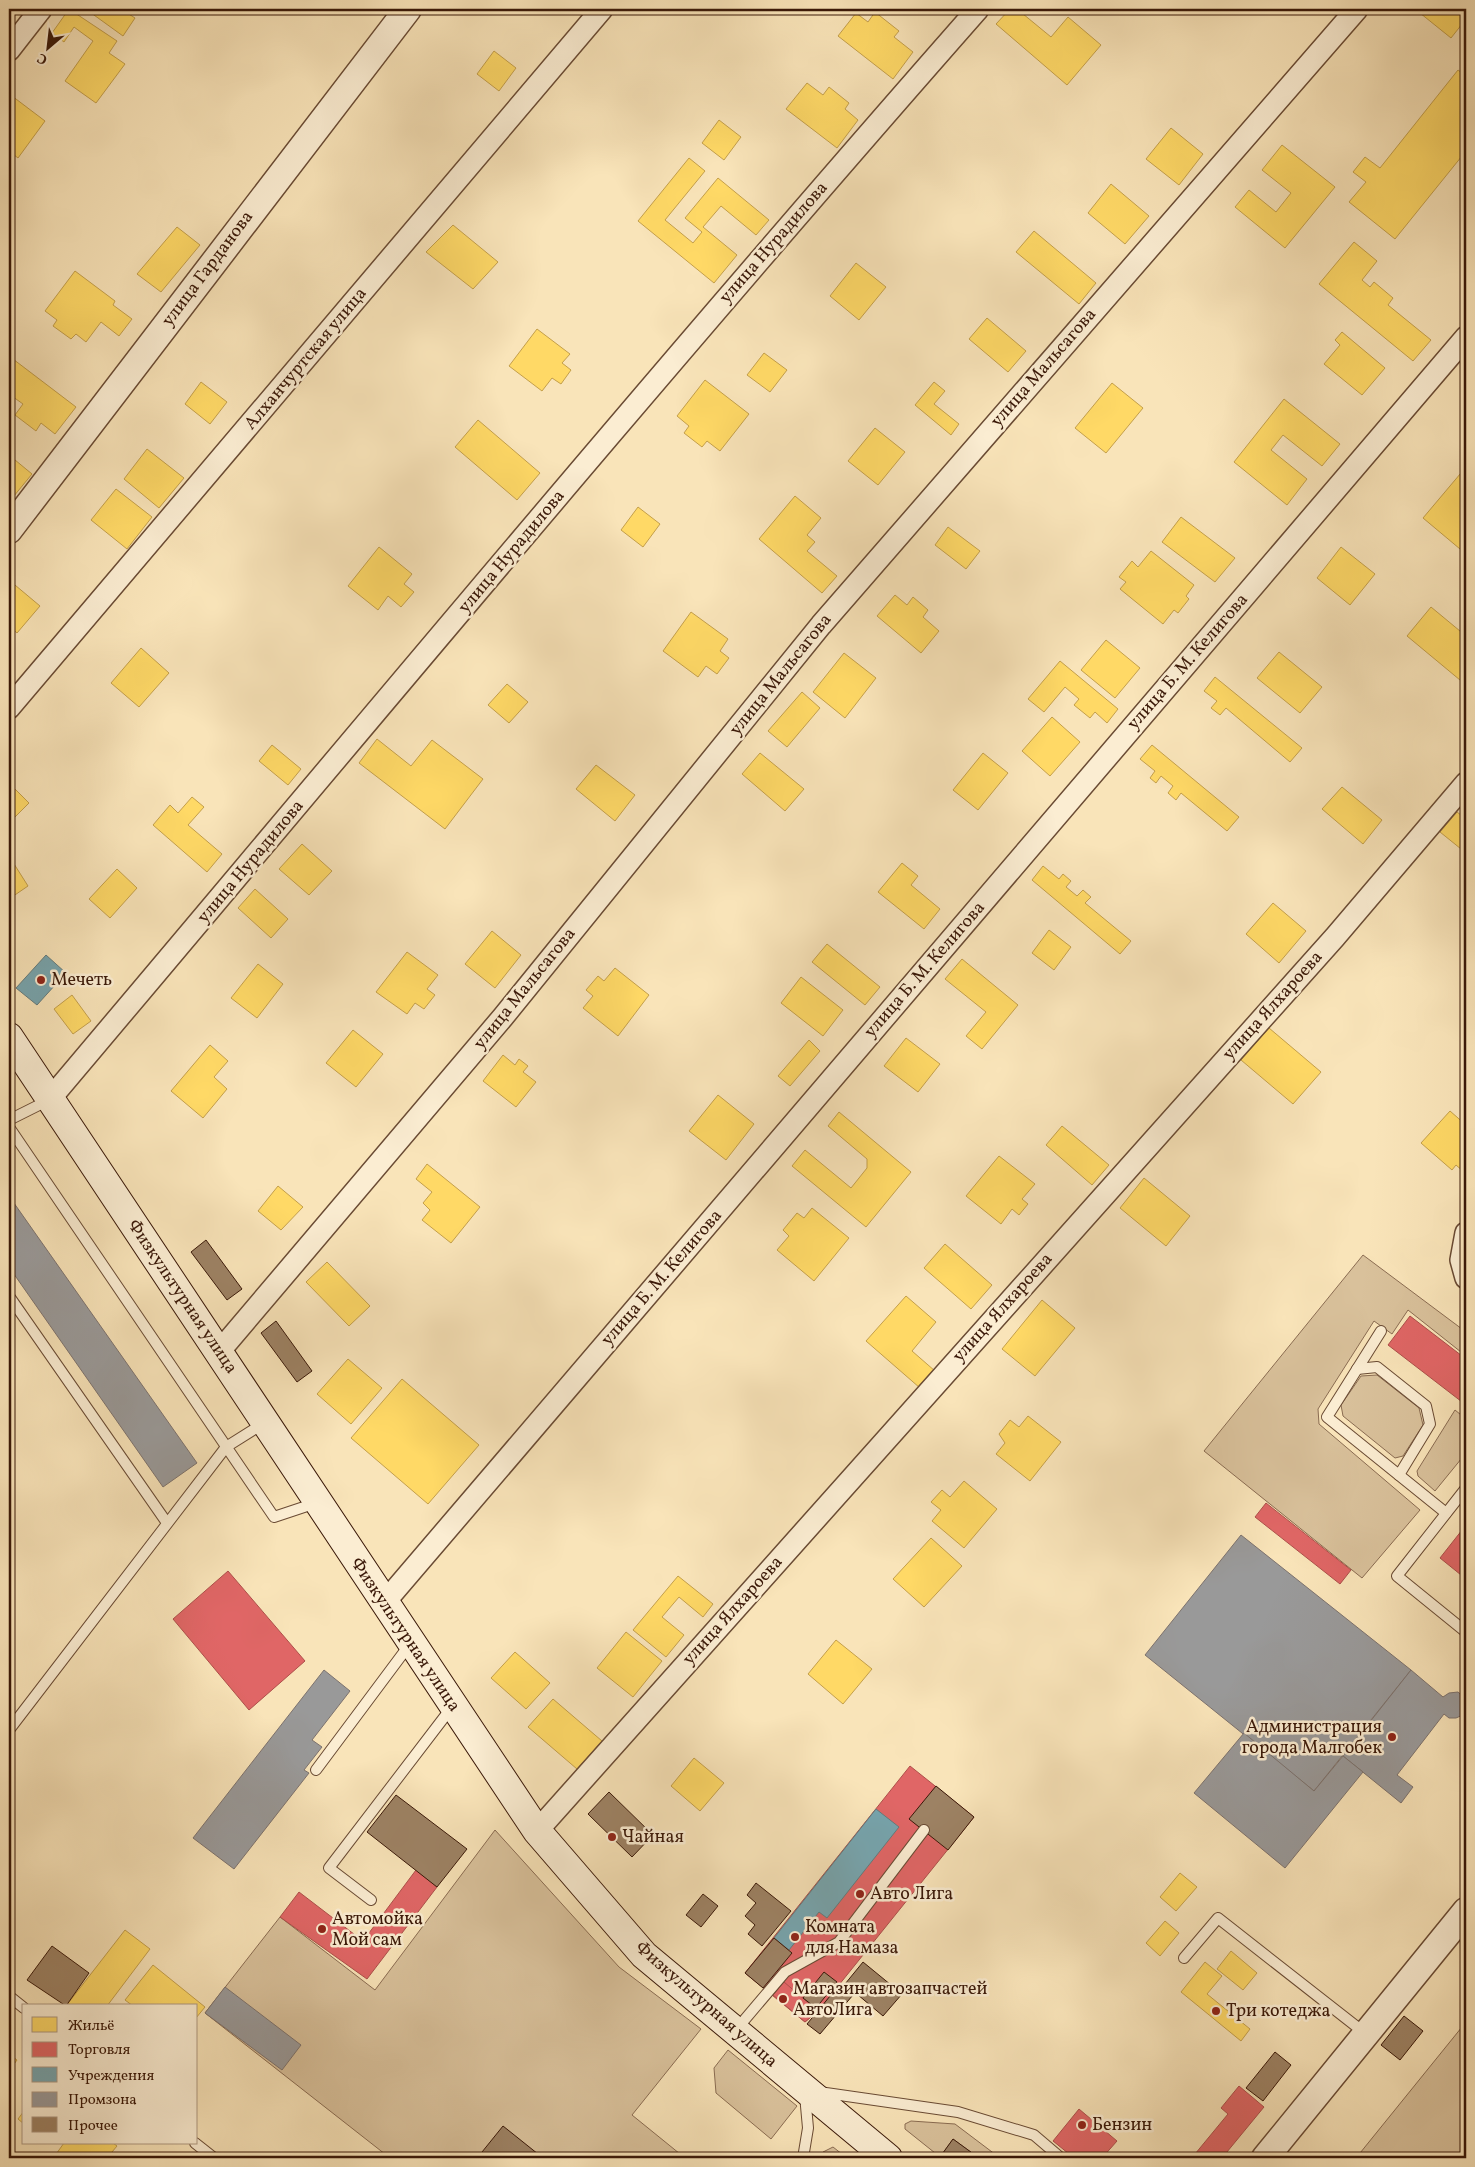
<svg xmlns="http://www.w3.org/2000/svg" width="1475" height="2167" viewBox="0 0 1475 2167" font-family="Vollkorn,serif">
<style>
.green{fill:#d9c19b;stroke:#8a6c52}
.homes{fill:#ffd966;stroke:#c49f4a}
.shops{fill:#e06666;stroke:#ae4f4a}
.public{fill:#76a5af;stroke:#647b7d}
.industry{fill:#999;stroke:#7c726e}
.building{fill:#9d8264;stroke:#3a1808}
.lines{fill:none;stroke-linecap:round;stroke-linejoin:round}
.service-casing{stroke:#6a4b34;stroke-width:12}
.minor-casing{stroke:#6a4b34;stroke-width:24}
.tertiary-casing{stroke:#6a4b34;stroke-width:29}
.secondary-casing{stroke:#3a1808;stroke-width:30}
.service{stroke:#fbedd2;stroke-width:10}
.minor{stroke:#fbedd2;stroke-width:21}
.tertiary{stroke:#fbedd2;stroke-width:26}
.secondary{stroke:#fbedd2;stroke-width:28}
.poi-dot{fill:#8f2418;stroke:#fbedd2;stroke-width:2}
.labels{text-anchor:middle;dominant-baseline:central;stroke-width:5;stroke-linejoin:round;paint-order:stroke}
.street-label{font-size:18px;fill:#3a1808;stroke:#fbedd2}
.poi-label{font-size:18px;fill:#3a1808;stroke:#fbedd2;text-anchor:start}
</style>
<rect width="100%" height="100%" fill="#f9e4b9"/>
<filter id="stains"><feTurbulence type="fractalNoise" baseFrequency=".004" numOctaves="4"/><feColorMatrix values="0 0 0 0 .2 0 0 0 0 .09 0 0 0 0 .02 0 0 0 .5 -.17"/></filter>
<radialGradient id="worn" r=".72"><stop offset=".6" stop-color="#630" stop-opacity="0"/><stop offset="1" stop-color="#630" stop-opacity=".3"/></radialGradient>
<!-- green -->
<g class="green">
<path d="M1363 1255 1466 1332V1356L1408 1310 1392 1334 1374 1321 1318 1409 1319 1424 1420 1510 1362 1578 1204 1451Z"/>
<path d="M1377 1375 1419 1408 1423 1425 1403 1456 1395 1458 1343 1416 1341 1405 1361 1376Z"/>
<path d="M1455 1410 1466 1419V1453L1435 1491 1418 1476 1417 1471Z"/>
<path d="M495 1830 619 1967 701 2029 632 2115 685 2158H390L205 2013 280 1917 375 1990Z"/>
<path d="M1466 2022V2158H1356Z"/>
<path d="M728 2050 797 2106 771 2139 716 2093 714 2068Z"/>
<path d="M911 2121 955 2124 1000 2158H979L953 2139 940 2157 905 2129V2124Z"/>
<path d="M833 2147 847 2158H822L823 2152Z"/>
</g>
<!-- homes -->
<g class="homes">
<path d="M69 9 117 41 109 53 125 64 96 103 65 81 93 41 74 27 64 42 52 33Z"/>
<path d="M88 9H121L135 18 123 36 87 10Z"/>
<path d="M1010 9H1017L1051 37 1068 17 1101 45 1067 85 996 24Z"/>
<path d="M1415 9H1453L1466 19 1451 38Z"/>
<path d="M875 12 899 31 894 37 913 52 893 79 838 36 856 13 868 22Z"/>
<path d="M494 51 516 68 499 91 477 74Z"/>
<path d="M1458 70 1466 76V151L1395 239 1349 202 1366 182 1353 172 1365 157 1380 168Z"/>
<path d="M807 83 823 95 829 87 849 103 845 109 858 120 837 148 786 109Z"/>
<path d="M12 96 45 121 18 158 9 151V101Z"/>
<path d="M719 120 741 137 724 160 702 143Z"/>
<path d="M1171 128 1203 154 1179 185 1146 159Z"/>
<path d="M1282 145 1335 187 1285 248 1235 207 1249 190 1276 212 1291 193 1262 170Z"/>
<path d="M689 158 705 171 665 220 693 243 702 232 685 218 718 178 769 220 756 235 721 206 703 227 737 255 714 283 638 221Z"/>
<path d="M1111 184 1149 216 1125 244 1088 213Z"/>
<path d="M453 225 498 262 473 289 426 252Z"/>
<path d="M177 227 200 245 161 292 137 274Z"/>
<path d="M1034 231 1096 283 1079 304 1016 252Z"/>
<path d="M1354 242 1377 261 1362 280 1370 287 1374 282 1393 298 1388 305 1431 340 1413 361 1319 284Z"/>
<path d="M856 263 886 287 859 320 830 296Z"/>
<path d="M75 271 115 301 113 305 132 319 119 336 101 322 86 342 76 334 71 339 53 326 57 320 45 311Z"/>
<path d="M987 318 1026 351 1008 372 969 339Z"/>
<path d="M537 329 570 354 562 363 571 370 561 384 552 378 542 391 509 366Z"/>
<path d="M1342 332 1385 368 1362 395 1324 364 1340 345 1335 340Z"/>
<path d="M764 353 787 370 770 392 747 375Z"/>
<path d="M9 356 76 407 55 434 41 423 36 431 15 415 23 404 9 394Z"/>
<path d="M705 380 749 414 720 451 707 441 702 447 684 433 689 426 677 416Z"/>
<path d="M201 382 227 402 210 424 185 404Z"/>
<path d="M934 382 945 391 934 404 959 424 951 435 915 405Z"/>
<path d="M1112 383 1143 408 1106 453 1075 428Z"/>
<path d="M1284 399 1340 444 1322 466 1283 435 1271 450 1307 479 1287 505 1234 462Z"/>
<path d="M478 420 540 473 517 500 455 447Z"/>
<path d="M875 428 905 452 878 485 848 461Z"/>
<path d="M147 449 184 478 159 508 124 479Z"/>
<path d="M9 455 32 474 9 502Z"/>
<path d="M1466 467V554L1423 518Z"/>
<path d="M116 489 152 517 127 549 91 520Z"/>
<path d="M795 496 821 518 807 535 815 542 807 551 837 576 822 593 759 539Z"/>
<path d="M638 507 660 524 643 547 621 530Z"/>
<path d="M1181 517 1235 558 1215 582 1162 542Z"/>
<path d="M948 527 980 551 966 569 935 545Z"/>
<path d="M379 547 412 574 404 584 414 592 401 607 388 596 378 610 348 586Z"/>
<path d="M1341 547 1375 574 1350 605 1317 578Z"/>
<path d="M1151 551 1194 585 1186 596 1189 599 1178 613 1174 610 1163 624 1120 589 1126 582 1119 577 1132 561 1138 567Z"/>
<path d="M9 580 40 606 17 633 9 626Z"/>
<path d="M895 595 907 605 913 597 928 610 923 617 939 631 921 653 877 616Z"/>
<path d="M1431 607 1466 636V685L1407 636Z"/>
<path d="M691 612 728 639 720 651 729 658 717 674 706 666 698 677 663 651Z"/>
<path d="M1106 640 1140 668 1115 698 1081 670Z"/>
<path d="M141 648 169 673 139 707 111 683Z"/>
<path d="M1279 652 1322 687 1300 713 1257 678Z"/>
<path d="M844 653 876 678 845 718 813 692Z"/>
<path d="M1060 661 1118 709 1107 723 1095 712 1090 718 1074 705 1079 699 1065 687 1044 712 1028 699Z"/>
<path d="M1215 677 1302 748 1290 762 1226 708 1220 715 1211 708 1217 701 1204 691Z"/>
<path d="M507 684 528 702 509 723 488 705Z"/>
<path d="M802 692 820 708 787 747 768 731Z"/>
<path d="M1052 717 1080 742 1050 776 1022 751Z"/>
<path d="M377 739 411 766 432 740 483 779 445 829 359 763Z"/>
<path d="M272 745 301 769 288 785 259 761Z"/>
<path d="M1152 745 1239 817 1227 831 1181 793 1176 800 1168 793 1173 786 1161 776 1156 783 1150 778 1155 771 1140 759Z"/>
<path d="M760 753 804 789 785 811 742 774Z"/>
<path d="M983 753 1008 773 978 810 953 790Z"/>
<path d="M596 765 635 795 615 821 576 789Z"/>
<path d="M9 783 29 803 9 823Z"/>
<path d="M1342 787 1382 820 1363 844 1322 809Z"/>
<path d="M192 797 204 807 188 825 222 854 207 872 153 825 170 805 178 813Z"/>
<path d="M1457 812 1466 819V853L1440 832Z"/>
<path d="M302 844 332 871 309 895 279 869Z"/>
<path d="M9 856 28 886 9 899Z"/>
<path d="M902 863 918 876 911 885 940 909 924 929 878 892Z"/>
<path d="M1043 866 1059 879 1063 874 1071 881 1066 887 1077 896 1083 890 1091 897 1085 903 1131 941 1120 954 1032 880Z"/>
<path d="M117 869 137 888 110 918 89 899Z"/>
<path d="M255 889 288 919 271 938 238 908Z"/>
<path d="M1273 903 1306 931 1279 963 1246 934Z"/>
<path d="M1049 930 1071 947 1054 970 1032 953Z"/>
<path d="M492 931 521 955 495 988 465 964Z"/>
<path d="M827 944 880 987 865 1005 812 962Z"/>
<path d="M407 952 438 975 427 989 435 995 424 1009 415 1003 407 1014 376 992Z"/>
<path d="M962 959 1018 1005 982 1049 966 1036 986 1012 945 979Z"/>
<path d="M258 964 283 984 257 1018 231 998Z"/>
<path d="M615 968 649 995 618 1036 583 1008 593 996 586 990 598 976 604 981Z"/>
<path d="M801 977 843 1010 823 1036 781 1003Z"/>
<path d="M72 995 91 1021 73 1034 54 1009Z"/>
<path d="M1269 1028 1321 1072 1293 1104 1241 1060Z"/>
<path d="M353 1030 383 1054 356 1087 326 1063Z"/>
<path d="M906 1038 940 1064 918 1092 884 1066Z"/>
<path d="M809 1040 820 1051 790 1086 778 1076Z"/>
<path d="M210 1045 228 1061 214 1077 227 1089 203 1118 171 1091Z"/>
<path d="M503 1055 515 1065 519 1059 528 1066 523 1072 536 1082 516 1107 483 1081Z"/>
<path d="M718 1095 754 1124 726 1160 689 1131Z"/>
<path d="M1450 1111 1466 1125V1170L1464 1172 1456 1165 1452 1170 1421 1143Z"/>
<path d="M839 1112 911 1172 866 1227 792 1166 805 1150 851 1188 867 1168V1159L828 1126Z"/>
<path d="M1062 1126 1109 1165 1092 1185 1046 1145Z"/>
<path d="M999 1156 1035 1184 1022 1199 1028 1204 1019 1215 1012 1209 1001 1224 966 1196Z"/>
<path d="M427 1164 480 1207 451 1243 422 1220 430 1210 423 1203 432 1192 416 1179Z"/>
<path d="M1144 1178 1190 1216 1166 1246 1120 1208Z"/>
<path d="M278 1186 303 1207 281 1230 258 1211Z"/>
<path d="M812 1208 849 1238 814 1281 777 1250 789 1236 783 1230 797 1213 804 1218Z"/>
<path d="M945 1244 992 1285 971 1309 924 1268Z"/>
<path d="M327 1262 370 1306 349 1326 306 1282Z"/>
<path d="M906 1296 936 1322 912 1351 935 1371 920 1388 866 1341Z"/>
<path d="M1042 1300 1075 1328 1035 1376 1002 1349Z"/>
<path d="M348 1359 382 1388 351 1424 317 1394Z"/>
<path d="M402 1379 479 1445 428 1504 351 1438Z"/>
<path d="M1028 1416 1061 1442 1030 1481 996 1454 1005 1443 999 1434 1010 1420 1019 1427Z"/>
<path d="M964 1481 997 1509 964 1548 932 1521 941 1510 931 1502 942 1490 950 1497Z"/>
<path d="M931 1538 962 1566 924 1607 893 1579Z"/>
<path d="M678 1576 713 1604 703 1617 679 1597 662 1617 684 1635 666 1657 633 1630Z"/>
<path d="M626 1632 662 1661 633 1697 597 1668Z"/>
<path d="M836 1640 872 1669 843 1704 808 1674Z"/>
<path d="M515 1652 550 1683 526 1709 491 1678Z"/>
<path d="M553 1699 602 1741 577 1769 528 1727Z"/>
<path d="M694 1758 724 1783 700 1811 671 1786Z"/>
<path d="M1180 1873 1197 1887 1176 1911 1160 1897Z"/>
<path d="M1165 1921 1179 1933 1160 1956 1146 1943Z"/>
<path d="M125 1930 150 1949 107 2006H66Z"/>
<path d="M1231 1951 1257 1973 1243 1990 1217 1969Z"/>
<path d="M1205 1962 1222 1976 1207 1994 1250 2029 1241 2041 1181 1992Z"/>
<path d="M153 1965 205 2007 196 2018V2006H133L125 2000Z"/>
<path d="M9 2054 17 2060 9 2071Z"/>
<path d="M24 2111V2124L18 2119Z"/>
<path d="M64 2143H113L117 2146 107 2158H56L54 2157Z"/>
</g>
<!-- shops -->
<g class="shops">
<path d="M1410 1316 1466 1359V1405L1388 1345Z"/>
<path d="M1266 1503 1351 1570 1340 1584 1255 1517Z"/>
<path d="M1466 1525V1579L1440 1558Z"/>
<path d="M228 1571 305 1661 249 1710 173 1619Z"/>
<path d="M910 1766 974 1817 818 2011 805 2022 745 1973Z"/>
<path d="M416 1870 437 1887 367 1979 280 1917 299 1892 363 1941Z"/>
<path d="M784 1982 818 2011 805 2022 773 1995Z"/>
<path d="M1239 2086 1264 2107 1222 2158H1200L1195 2154 1228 2114 1221 2108Z"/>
<path d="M1079 2109 1117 2141 1102 2158H1074L1053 2141Z"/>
</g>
<!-- public -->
<g class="public">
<path d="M46 955 66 973 37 1005 16 988Z"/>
<path d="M876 1809 899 1827 827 1918 819 1912 789 1950 774 1938Z"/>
</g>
<!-- industry -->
<g class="industry">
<path d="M9 1196 197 1463 163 1487 9 1267Z"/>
<path d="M1241 1535 1411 1670 1314 1791 1145 1655Z"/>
<path d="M324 1670 350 1691 312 1740 322 1747 304 1770 309 1773 234 1869 193 1838Z"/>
<path d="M1411 1670 1443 1697 1449 1693 1458 1692 1466 1699V1709L1463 1715 1456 1718H1449L1444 1714 1397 1775 1413 1787 1401 1803 1343 1756Z"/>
<path d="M1244 1733 1314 1791 1343 1756 1363 1772 1285 1868 1194 1793Z"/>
<path d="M225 1987 301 2045 282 2070 205 2013Z"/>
</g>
<!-- building -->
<g class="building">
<path d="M206 1240 242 1289 227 1300 191 1252Z"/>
<path d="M276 1321 312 1371 297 1382 261 1333Z"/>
<path d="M936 1786 974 1817 948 1850 909 1819Z"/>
<path d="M609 1792 653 1835 632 1857 588 1814Z"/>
<path d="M396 1795 467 1849 437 1887 367 1832Z"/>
<path d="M756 1883 791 1911 762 1946 748 1934 755 1925 745 1916 756 1903 747 1895Z"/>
<path d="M703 1894 718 1906 701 1927 686 1915Z"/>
<path d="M774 1938 792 1953 763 1988 745 1973Z"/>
<path d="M52 1946 89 1973 66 2006 27 1980Z"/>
<path d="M863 1962 902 1994 883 2016 845 1984Z"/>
<path d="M824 1972 837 1982 816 2008 803 1998Z"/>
<path d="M840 1984 853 1995 820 2034 807 2024Z"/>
<path d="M1404 2016 1423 2031 1400 2060 1381 2045Z"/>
<path d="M1275 2052 1291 2065 1263 2101 1246 2088Z"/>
<path d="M503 2126 543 2158H490L482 2152Z"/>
<path d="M953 2139 979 2158H942L940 2157Z"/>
</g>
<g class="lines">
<defs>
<g id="service">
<path d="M9 1120 49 1100"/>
<path d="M9 1127 274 1517 316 1503"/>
<path d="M9 1296 167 1523"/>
<path d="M1381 1331 1327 1417 1446 1513"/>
<path d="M1357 1369 1377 1367 1426 1406 1430 1424 1399 1475"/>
<path d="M1466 1488 1397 1576 1466 1632"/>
<path d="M9 1730 226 1447 264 1423"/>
<path d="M316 1770 410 1644"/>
<path d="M371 1900 329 1868 452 1707"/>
<path d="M1184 1958 1218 1918 1366 2034"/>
<path d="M9 1996 24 2008"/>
<path d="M735 2031 785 1972 839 1942 924 1830"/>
<path d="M819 2092 958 2112 1034 2135 1061 2158"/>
<path d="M195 2143 214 2158"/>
<path d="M803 2158 808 2128 805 2095"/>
</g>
<g id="minor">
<path d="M9 50 41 9"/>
<path d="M9 708 602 9"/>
<path d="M50 1099C358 734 663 367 978 9"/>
<path d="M1466 1233 1461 1260 1466 1278"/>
<path d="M218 1353 503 1017 821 625 1357 9"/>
<path d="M384 1603 1466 337"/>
<path d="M537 1831 1335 937 1466 783"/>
</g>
<g id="tertiary">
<path d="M9 530 408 9"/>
<path d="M1265 2158 1466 1911"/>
</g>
<path id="secondary" d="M9 1037 537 1831 644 1955 888 2158"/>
</defs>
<!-- service casing -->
<use href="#service" class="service-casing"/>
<!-- minor casing -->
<use href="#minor" class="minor-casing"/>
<!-- tertiary casing -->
<use href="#tertiary" class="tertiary-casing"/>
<!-- secondary casing -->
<use href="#secondary" class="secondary-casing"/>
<!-- service -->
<use href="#service" class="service"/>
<!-- minor -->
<use href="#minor" class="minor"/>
<!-- tertiary -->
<use href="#tertiary" class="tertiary"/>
<!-- secondary -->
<use href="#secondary" class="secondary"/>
</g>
<!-- markers -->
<g class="poi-dot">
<circle cx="41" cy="980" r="5"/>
<circle cx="1392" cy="1737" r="5"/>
<circle cx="612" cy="1837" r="5"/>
<circle cx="860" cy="1894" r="5"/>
<circle cx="322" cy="1929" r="5"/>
<circle cx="795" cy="1937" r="5"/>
<circle cx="783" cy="1999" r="5"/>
<circle cx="1216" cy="2011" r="5"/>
<circle cx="1082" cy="2125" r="5"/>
</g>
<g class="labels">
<!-- street labels -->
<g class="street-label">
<text transform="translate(774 243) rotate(-49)">улица Нурадилова</text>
<text transform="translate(208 269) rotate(-53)">улица Гарданова</text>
<text transform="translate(306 359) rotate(-50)">Алханчуртская улица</text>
<text transform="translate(1044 368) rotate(-49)">улица Мальсагова</text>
<text transform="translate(512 552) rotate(-50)">улица Нурадилова</text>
<text transform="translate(1188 662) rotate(-49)">улица Б. М. Келигова</text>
<text transform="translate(781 675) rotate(-51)">улица Мальсагова</text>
<text transform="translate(251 862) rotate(-50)">улица Нурадилова</text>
<text transform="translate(925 970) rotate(-49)">улица Б. М. Келигова</text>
<text transform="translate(525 989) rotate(-51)">улица Мальсагова</text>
<text transform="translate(1273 1006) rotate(-48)">улица Ялхароева</text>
<text transform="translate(662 1278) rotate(-49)">улица Б. М. Келигова</text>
<text transform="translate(182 1297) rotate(56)">Физкультурная улица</text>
<text transform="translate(1003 1308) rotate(-48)">улица Ялхароева</text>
<text transform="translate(733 1611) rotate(-48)">улица Ялхароева</text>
<text transform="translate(405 1635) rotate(56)">Физкультурная улица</text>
<text transform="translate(706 2005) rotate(41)">Физкультурная улица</text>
</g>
<!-- poi labels -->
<g class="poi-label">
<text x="51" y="980">Мечеть</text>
<text x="1382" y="1727" text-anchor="end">Администрация<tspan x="1382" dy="21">города Малгобек</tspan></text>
<text x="622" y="1837">Чайная</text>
<text x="870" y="1894">Авто Лига</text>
<text x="332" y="1919">Автомойка<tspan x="332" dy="21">Мой сам</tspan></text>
<text x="805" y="1927">Комната<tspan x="805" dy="21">для Намаза</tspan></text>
<text x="793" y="1989">Магазин автозапчастей<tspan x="793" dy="21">АвтоЛига</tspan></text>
<text x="1226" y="2011">Три котеджа</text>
<text x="1092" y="2125">Бензин</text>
</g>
</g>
<!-- margin -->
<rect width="1475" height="2167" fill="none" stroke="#f9e4b9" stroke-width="30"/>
<rect x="10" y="10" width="1455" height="2147" fill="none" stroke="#3a1808" stroke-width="2.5"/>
<rect x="15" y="15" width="1445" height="2137" fill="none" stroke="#3a1808"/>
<!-- legend -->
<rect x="22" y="2004" width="175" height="140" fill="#fbedd2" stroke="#ae9881"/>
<rect x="32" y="2017" width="25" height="15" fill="#ffd966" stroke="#ae9881"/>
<text x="68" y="2030" font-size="15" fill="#3a1808">Жильё</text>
<rect x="32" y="2042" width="25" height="15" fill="#e06666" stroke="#ae9881"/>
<text x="68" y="2054" font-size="15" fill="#3a1808">Торговля</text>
<rect x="32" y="2067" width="25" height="15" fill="#76a5af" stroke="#ae9881"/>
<text x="68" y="2080" font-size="15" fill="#3a1808">Учреждения</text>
<rect x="32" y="2092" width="25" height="15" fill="#999999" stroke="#ae9881"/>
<text x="68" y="2104" font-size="15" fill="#3a1808">Промзона</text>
<rect x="32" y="2117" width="25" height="15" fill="#9d8264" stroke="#ae9881"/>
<text x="68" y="2130" font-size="15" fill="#3a1808">Прочее</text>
<!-- north arrow -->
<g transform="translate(48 48) rotate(208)" stroke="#fbedd2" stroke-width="4" paint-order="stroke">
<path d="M0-4L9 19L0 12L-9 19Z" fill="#3a1808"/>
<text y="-8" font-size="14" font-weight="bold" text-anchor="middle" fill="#3a1808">С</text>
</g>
<rect width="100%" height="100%" filter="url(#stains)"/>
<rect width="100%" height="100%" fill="url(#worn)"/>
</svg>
